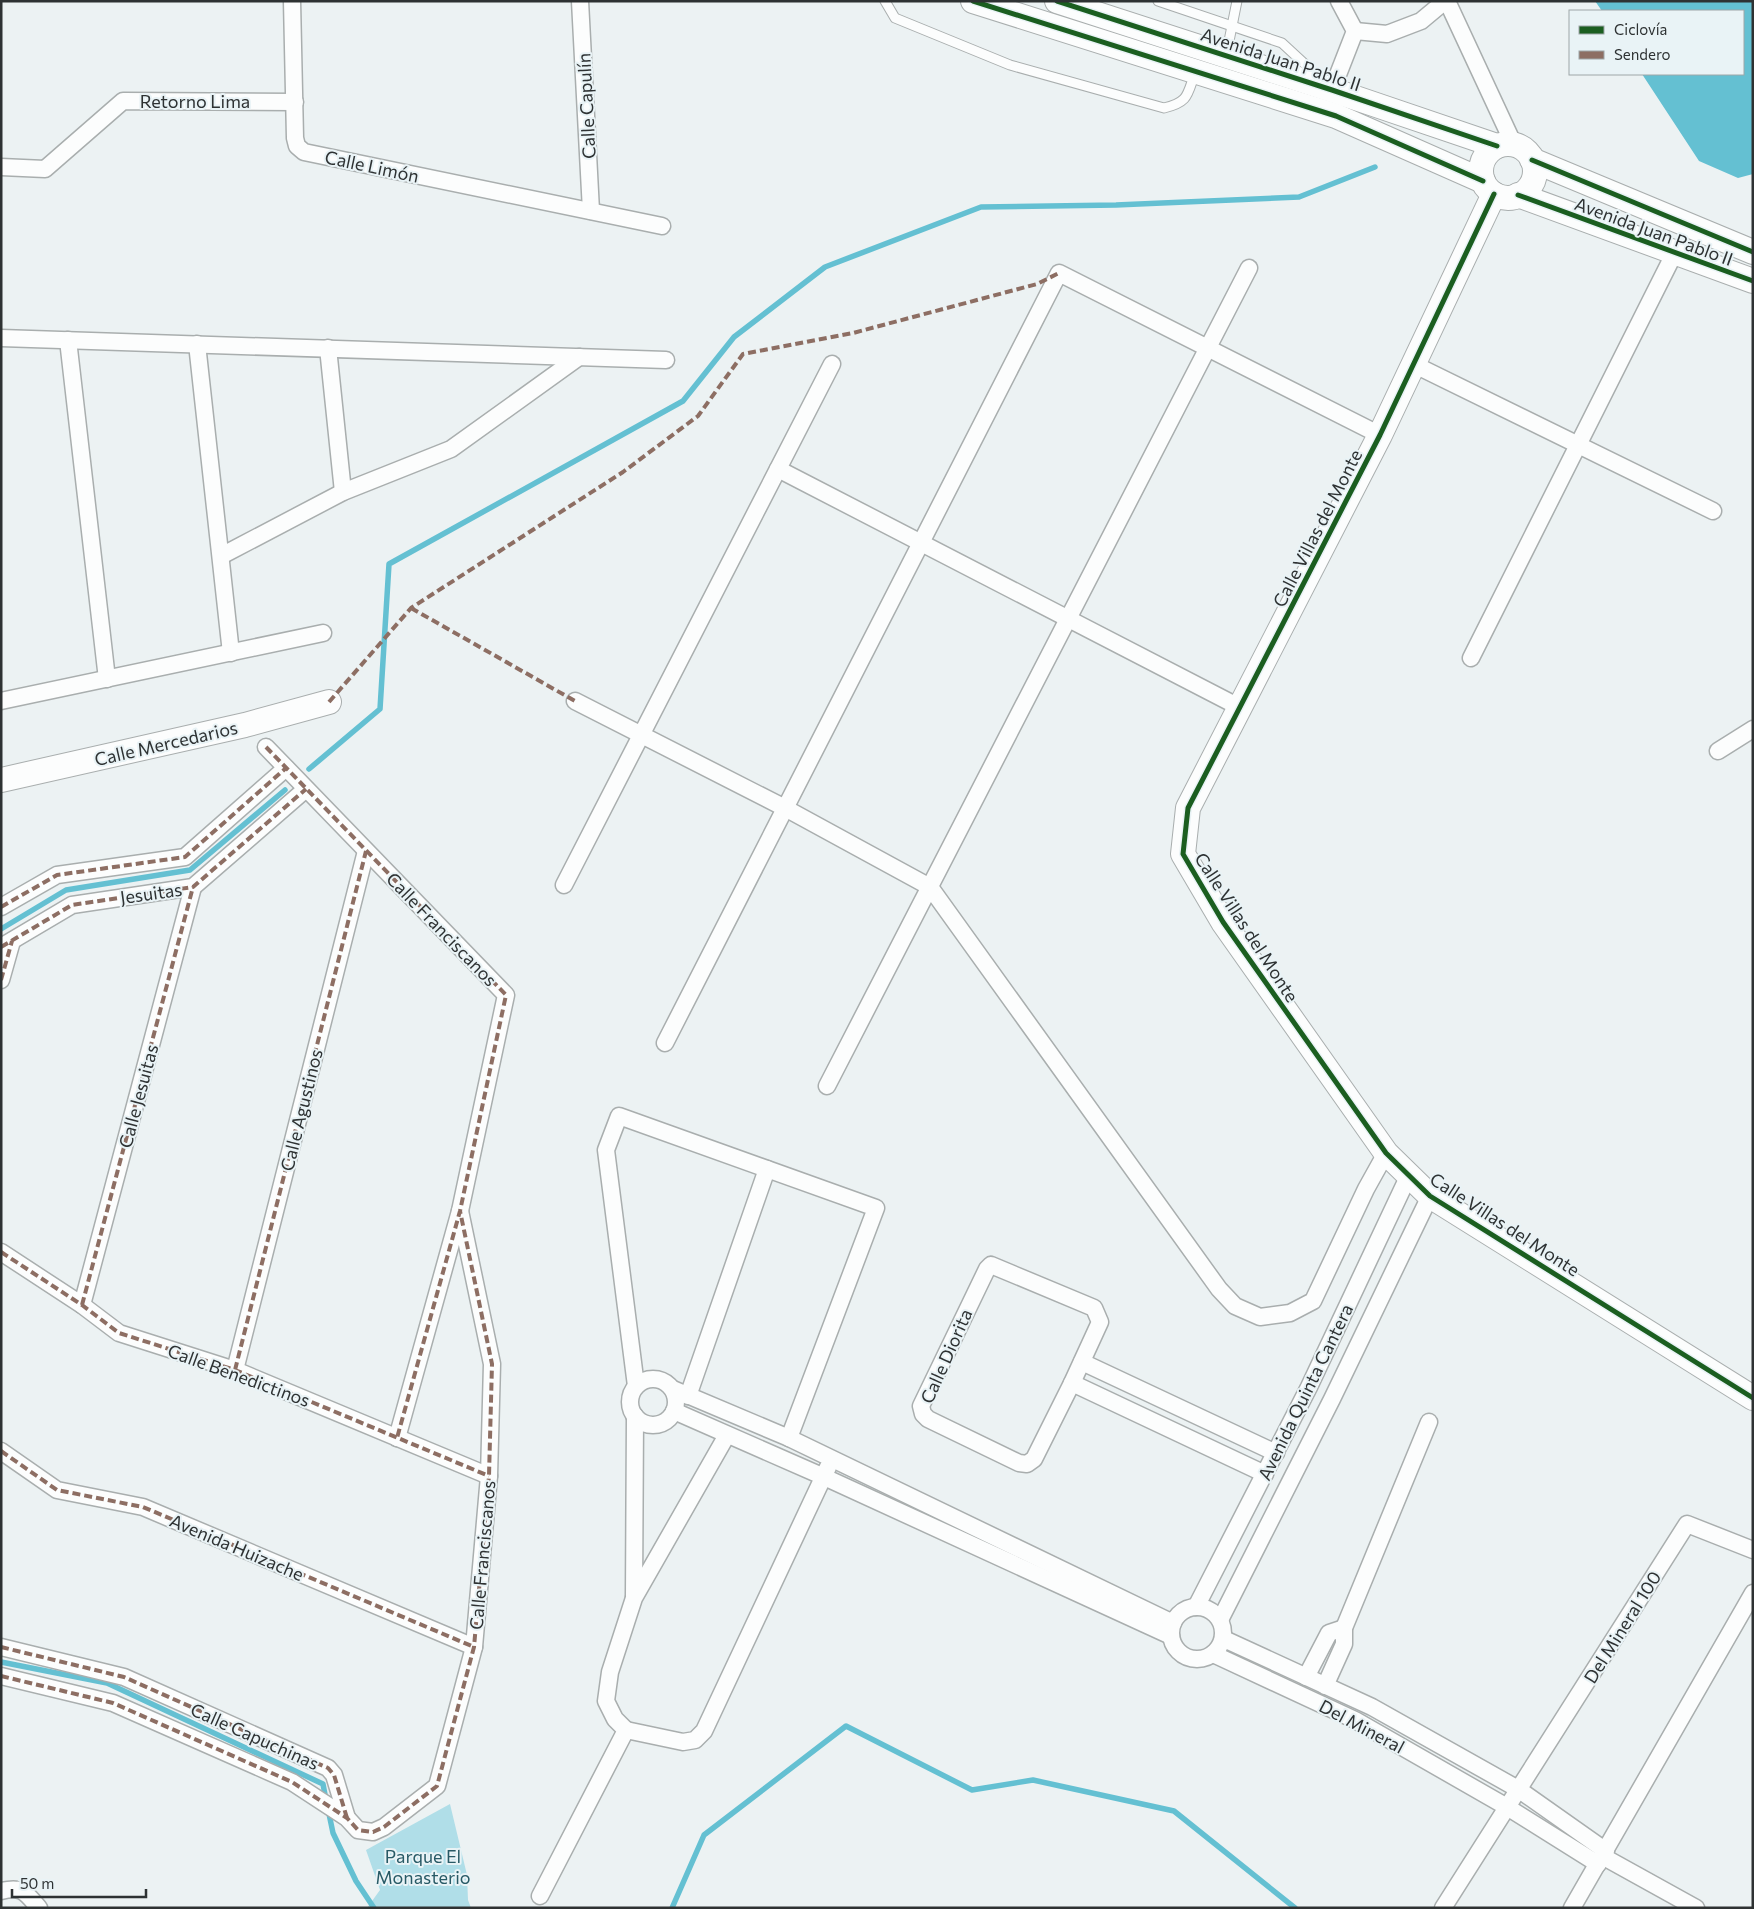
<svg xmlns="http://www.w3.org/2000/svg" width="1754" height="1909" viewBox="0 0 1754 1909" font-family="Commissioner,sans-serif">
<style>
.green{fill:#b0dee8}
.water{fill:#64c0d2}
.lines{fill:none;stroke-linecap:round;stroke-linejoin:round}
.stream{stroke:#64c0d2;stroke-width:5.5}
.lane-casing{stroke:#a9aeae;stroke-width:11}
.street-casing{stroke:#a9aeae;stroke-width:19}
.secondary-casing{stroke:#a9aeae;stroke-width:26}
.lane{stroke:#fcfdfd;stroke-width:9}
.street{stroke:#fcfdfd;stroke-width:16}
.secondary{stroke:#fcfdfd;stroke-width:24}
.quiet{stroke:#8d6e63;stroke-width:4;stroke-dasharray:8 4;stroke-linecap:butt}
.cycleway-casing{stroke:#e9f3f6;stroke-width:8}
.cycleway{stroke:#1b5e20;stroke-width:5}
.labels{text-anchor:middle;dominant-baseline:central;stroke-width:4;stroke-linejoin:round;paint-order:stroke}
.street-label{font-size:18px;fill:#2e3233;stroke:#e9f3f6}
.park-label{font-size:18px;fill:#285a66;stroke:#e9f3f6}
</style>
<rect width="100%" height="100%" fill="#ecf2f3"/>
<!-- green -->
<path class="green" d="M450 1804 467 1875 468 1900 471 1908H367L380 1890 366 1850Z"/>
<!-- water -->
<path class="water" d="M1595 1H1753V174L1738 178 1699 161 1642 74H1743V11H1602Z"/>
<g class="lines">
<!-- stream -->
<g class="stream">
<path d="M309 769 380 709 389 564 683 401 734 337 825 267 981 207 1116 205 1299 197 1375 167"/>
<path d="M1 929 66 890 190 870 285 790"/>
<path d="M1 1662 107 1683 323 1784 326 1800"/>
<path d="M328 1809 333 1833 356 1881 374 1908"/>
<path d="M672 1908 704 1835 846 1726 972 1790 1033 1780 1174 1811 1295 1908"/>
</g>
<defs>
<g id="lane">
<path d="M885 1 895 18 1010 65 1164 108C1189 102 1187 95 1195 73"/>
<path d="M1158 1 1282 43 1321 79"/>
<path d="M1226 56 1237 1"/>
</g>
<g id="street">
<path d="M292 1 295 138 297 146 304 152 662 226"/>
<path d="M580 1 591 211"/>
<path d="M1447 1 1514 145"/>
<path d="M1355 31 1387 34 1421 21 1445 1"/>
<path d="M1332 90 1355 31 1339 1"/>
<path d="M1 167 45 169 123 101 295 102"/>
<path d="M1 338 666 360"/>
<path d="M68 340 107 679"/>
<path d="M197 344 231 653"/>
<path d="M328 348 343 492"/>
<path d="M1413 364 1713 511"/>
<path d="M778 469 1241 708"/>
<path d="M221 556 343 492 451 449 579 357"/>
<path d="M1471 658 1675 252"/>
<path d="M1 701 323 633"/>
<path d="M575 701 785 808 930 887 1219 1289 1235 1306 1260 1317 1290 1313 1313 1301 1366 1189 1386 1153"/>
<path d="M266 747 506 995 460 1211 397 1438"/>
<path d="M1718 751 1753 729"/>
<path d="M564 885 832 364"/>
<path d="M1 907 57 875 185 857 286 768"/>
<path d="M1 947 72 905 193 887 306 789"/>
<path d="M1 980 12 941"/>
<path d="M665 1043 1059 273 1380 435"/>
<path d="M827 1086 1249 268"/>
<path d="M1 1252 82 1305 119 1333 235 1370 489 1476"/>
<path d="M991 1265 1094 1308 1100 1322 1072 1383 1034 1459 1027 1464 1019 1463 928 1419 923 1414 921 1406 987 1269Z"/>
<path d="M82 1305 193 887"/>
<path d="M1082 1362 1276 1453"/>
<path d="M235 1370 366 851"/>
<circle cx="653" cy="1402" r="23"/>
<path d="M1072 1383 1265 1474"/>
<path d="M636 1386 606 1150 619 1116 876 1208 789 1438"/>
<path d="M673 1389 789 1438 1173 1623"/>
<path d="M688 1396 767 1169"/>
<path d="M674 1411 822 1476 1171 1636"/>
<path d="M1 1451 57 1490 143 1507 474 1647"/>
<path d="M634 1596 635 1416"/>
<path d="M1196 1607 1309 1387 1409 1175"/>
<circle cx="1197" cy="1633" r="26"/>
<path d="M1220 1620 1332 1399 1430 1196"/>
<path d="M1224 1639 1372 1707 1518 1789 1606 1851"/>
<path d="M1 1647 124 1677 328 1768 334 1775 347 1818"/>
<path d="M1213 1654 1355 1720 1507 1807 1598 1864"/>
<path d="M1 1676 113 1703 292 1782 347 1818 358 1830 373 1832 384 1827 437 1786 474 1647 489 1476 492 1364 460 1211"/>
<path d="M1306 1677 1329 1633 1344 1628"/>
<path d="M1325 1686 1344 1644V1628L1429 1422"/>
<path d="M626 1730 683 1742 695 1740 704 1731 828 1467"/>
<path d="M1602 1856 1696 1908"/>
<path d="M1 1891C23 1886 25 1892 39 1908"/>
<path d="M540 1896 626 1730 615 1719 606 1701 610 1672 634 1598 727 1435"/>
<path d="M1443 1908 1687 1524 1753 1550"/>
<path d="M1572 1908 1753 1593"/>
</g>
<g id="secondary">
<path d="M973 1 1336 116 1483 181"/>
<path d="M1057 1 1332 90 1497 146"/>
<circle cx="1508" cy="171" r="27"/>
<path d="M1532 160 1753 252"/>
<path d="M1494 194 1380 435 1188 808 1183 854 1223 922 1386 1153 1430 1196 1753 1398"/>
<path d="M1518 195 1753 281"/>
<path d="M1 780 245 725 329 702"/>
</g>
</defs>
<!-- lane casing -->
<use href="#lane" class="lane-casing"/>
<!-- street casing -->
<use href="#street" class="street-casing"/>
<!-- secondary casing -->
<use href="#secondary" class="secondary-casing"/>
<!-- lane -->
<use href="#lane" class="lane"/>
<!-- street -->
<use href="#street" class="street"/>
<!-- secondary -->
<use href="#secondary" class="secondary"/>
<!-- quiet -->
<g class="quiet">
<path d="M411 608 575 701"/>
<path d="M329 702 411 608 623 472 698 416 743 354 853 333 1037 284 1059 273"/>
<path d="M266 747 506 995 460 1211 397 1438"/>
<path d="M1 907 57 875 185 857 286 768"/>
<path d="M1 947 72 905 193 887 306 789"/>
<path d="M1 980 12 941"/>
<path d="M1 1252 82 1305 119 1333 235 1370 489 1476"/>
<path d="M82 1305 193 887"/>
<path d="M235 1370 366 851"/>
<path d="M1 1451 57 1490 143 1507 474 1647"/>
<path d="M1 1647 124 1677 328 1768 334 1775 347 1818"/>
<path d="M1 1676 113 1703 292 1782 347 1818 358 1830 373 1832 384 1827 437 1786 474 1647 489 1476 492 1364 460 1211"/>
</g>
<defs>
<g id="cycleway">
<path d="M973 1 1336 116 1483 181"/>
<path d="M1057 1 1332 90 1497 146"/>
<path d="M1532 160 1753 252"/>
<path d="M1494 194 1380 435 1188 808 1183 854 1223 922 1386 1153 1430 1196 1753 1398"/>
<path d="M1518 195 1753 281"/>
</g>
</defs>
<!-- cycleway casing -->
<use href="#cycleway" class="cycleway-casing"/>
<!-- cycleway -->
<use href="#cycleway" class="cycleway"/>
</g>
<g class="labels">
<!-- street labels -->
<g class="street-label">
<text transform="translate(1281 59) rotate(18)">Avenida Juan Pablo II</text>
<text x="195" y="101">Retorno Lima</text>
<text transform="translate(586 106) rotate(-93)">Calle Capulín</text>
<text transform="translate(372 166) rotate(12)">Calle Limón</text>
<text transform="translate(1654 231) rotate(20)">Avenida Juan Pablo II</text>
<text transform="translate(1317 528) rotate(-63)">Calle Villas del Monte</text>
<text transform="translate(166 743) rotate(-13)">Calle Mercedarios</text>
<text transform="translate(151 893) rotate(-8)">Jesuitas</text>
<text transform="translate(1247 927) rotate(57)">Calle Villas del Monte</text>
<text transform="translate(442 929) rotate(46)">Calle Franciscanos</text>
<text transform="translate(138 1096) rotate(-75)">Calle Jesuitas</text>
<text transform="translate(301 1110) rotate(-76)">Calle Agustinos</text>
<text transform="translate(1505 1224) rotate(33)">Calle Villas del Monte</text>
<text transform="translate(946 1356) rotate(-66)">Calle Diorita</text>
<text transform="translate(239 1375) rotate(20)">Calle Benedictinos</text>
<text transform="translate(1305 1392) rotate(-64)">Avenida Quinta Cantera</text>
<text transform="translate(237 1547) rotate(23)">Avenida Huizache</text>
<text transform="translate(482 1555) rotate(-85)">Calle Franciscanos</text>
<text transform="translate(1622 1627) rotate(-58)">Del Mineral 100</text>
<text transform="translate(1362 1726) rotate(28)">Del Mineral</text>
<text transform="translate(255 1736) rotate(24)">Calle Capuchinas</text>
</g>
<!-- park labels -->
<g class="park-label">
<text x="423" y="1856">Parque El<tspan x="423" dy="21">Monasterio</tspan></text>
</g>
</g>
<!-- border -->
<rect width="1754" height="1909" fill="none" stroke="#2e3233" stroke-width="5"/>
<!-- legend -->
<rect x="1569" y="10" width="175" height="65" fill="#e9f3f6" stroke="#9ea6a8"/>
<rect x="1579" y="26" width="25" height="8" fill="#1b5e20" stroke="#9ea6a8"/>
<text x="1614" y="35" font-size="15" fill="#2e3233">Ciclovía</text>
<rect x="1579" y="51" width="25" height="8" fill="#8d6e63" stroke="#9ea6a8"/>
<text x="1614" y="60" font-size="15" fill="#2e3233">Sendero</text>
<!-- scale -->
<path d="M12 1889v8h134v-8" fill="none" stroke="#2e3233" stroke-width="2.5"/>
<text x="20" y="1889" font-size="15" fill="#2e3233" stroke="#e9f3f6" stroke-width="4" paint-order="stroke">50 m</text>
</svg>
